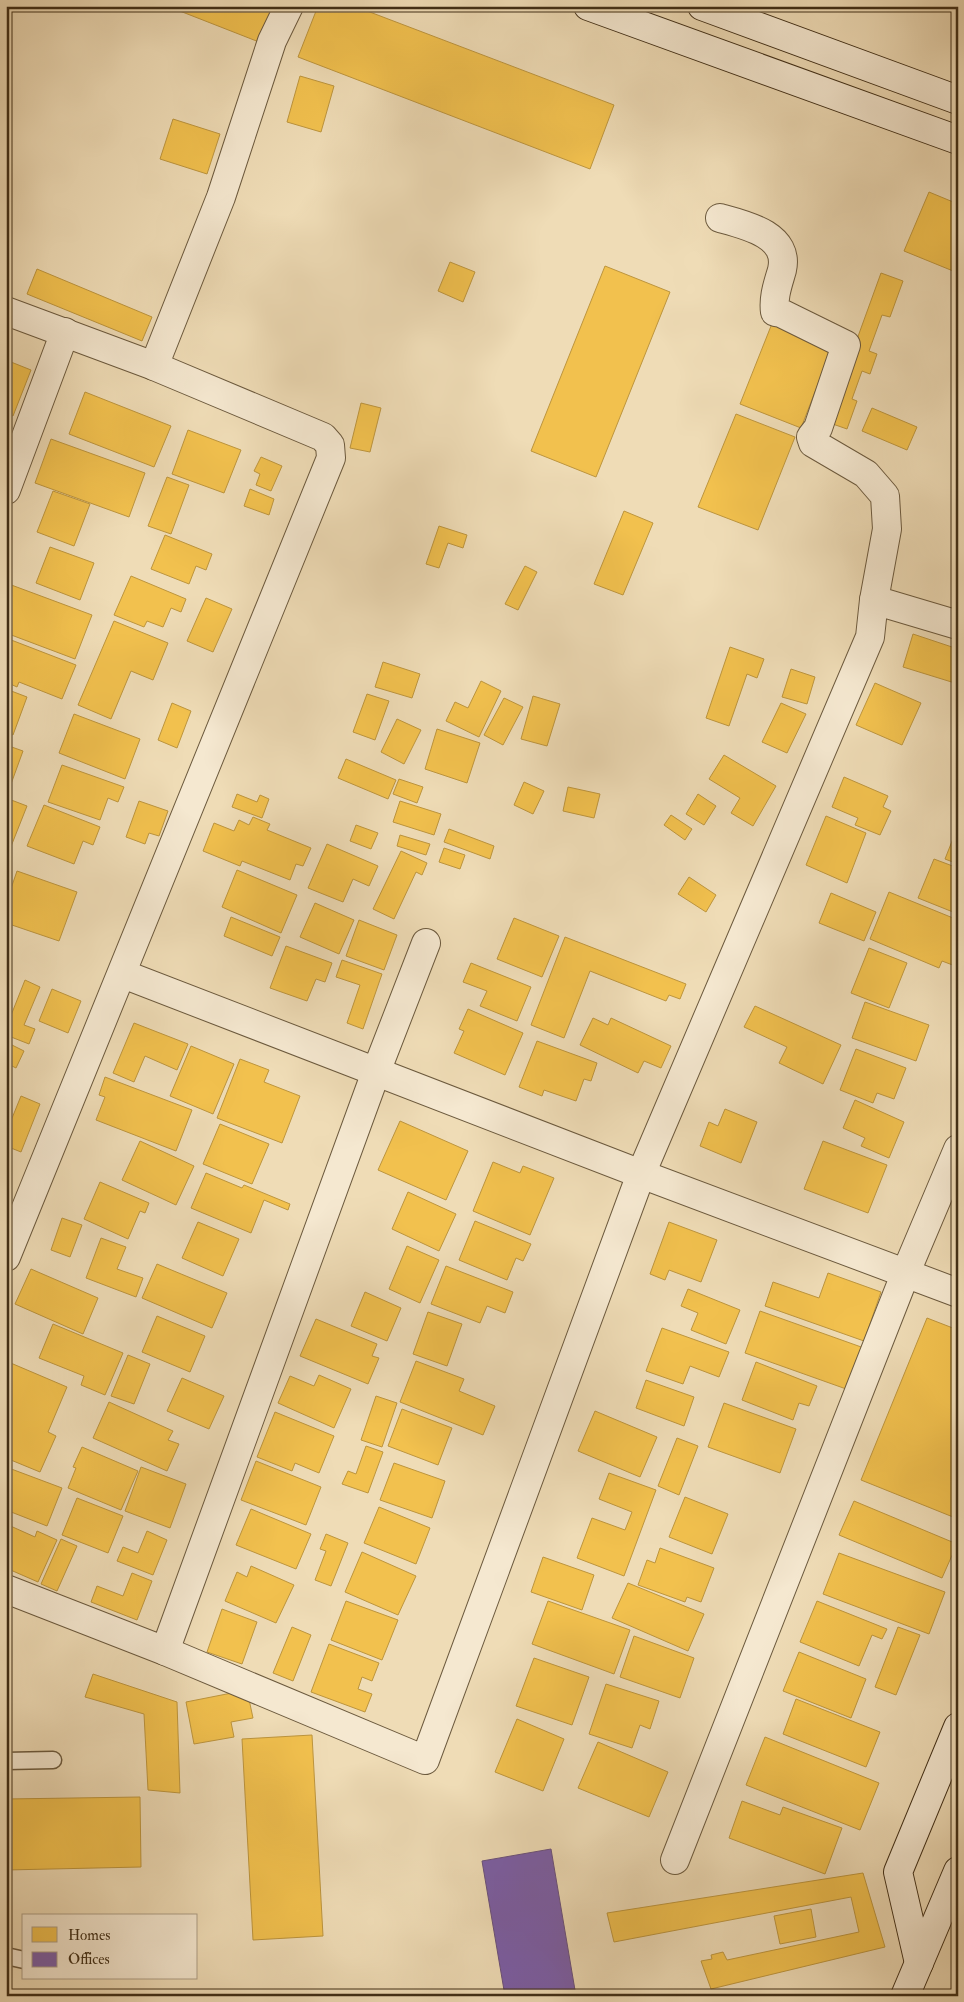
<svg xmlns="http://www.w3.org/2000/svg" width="964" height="2002" viewBox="0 0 964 2002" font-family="'IM FELL Double Pica',serif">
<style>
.homes{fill:#f2c14e;stroke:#bd953d}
.offices{fill:#7b5ea7;stroke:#69507c}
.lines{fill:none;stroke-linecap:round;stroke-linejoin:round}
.lane-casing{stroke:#6c5a3e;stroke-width:19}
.street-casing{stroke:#6c5a3e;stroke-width:30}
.secondary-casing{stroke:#402e16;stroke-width:30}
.lane{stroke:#f5e8d0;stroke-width:16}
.street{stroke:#f5e8d0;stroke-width:28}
.secondary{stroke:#f5e8d0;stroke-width:28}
</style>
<rect width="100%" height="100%" fill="#efdcb6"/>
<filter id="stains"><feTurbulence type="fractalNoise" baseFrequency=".004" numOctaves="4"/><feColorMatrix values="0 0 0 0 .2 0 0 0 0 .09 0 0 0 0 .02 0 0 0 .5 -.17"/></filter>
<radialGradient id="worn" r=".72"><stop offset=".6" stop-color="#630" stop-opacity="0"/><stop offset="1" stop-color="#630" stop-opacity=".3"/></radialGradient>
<!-- homes -->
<g class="homes">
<path d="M167 6H273L259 42Z"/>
<path d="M318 6H354L614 105 590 169 298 57Z"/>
<path d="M300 76 334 86 321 132 287 122Z"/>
<path d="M173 119 220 134 207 174 160 159Z"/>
<path d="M929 192 958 204V273L904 251Z"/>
<path d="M450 262 475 272 463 302 438 291Z"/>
<path d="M605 266 670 292 596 477 531 451Z"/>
<path d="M37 269 152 317 142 341 27 294Z"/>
<path d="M881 273 903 281 890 317 882 315 869 351 877 354 870 374 862 371 852 399 857 401 847 429 827 422Z"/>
<path d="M773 321 833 345 801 428 740 404Z"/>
<path d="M6 360 31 370 13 416 6 413Z"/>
<path d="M85 392 171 426 154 467 69 434Z"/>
<path d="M361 403 381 408 370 452 350 448Z"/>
<path d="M872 408 917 427 907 450 862 431Z"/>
<path d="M736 414 795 437 758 530 698 507Z"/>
<path d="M188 430 241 450 224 493 172 474Z"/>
<path d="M51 439 145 473 129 517 35 483Z"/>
<path d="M261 457 282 466 271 491 256 485 260 474 254 471Z"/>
<path d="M167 477 189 485 171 534 148 526Z"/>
<path d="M250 489 274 499 269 515 244 506Z"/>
<path d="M53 491 90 504 74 546 37 532Z"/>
<path d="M624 511 653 523 623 595 594 584Z"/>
<path d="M439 526 467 535 463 548 448 543 439 568 426 564Z"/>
<path d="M165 535 212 554 206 570 196 566 189 584 151 569Z"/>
<path d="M50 547 94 563 80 600 36 583Z"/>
<path d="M525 566 537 572 518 610 505 604Z"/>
<path d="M131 576 186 599 181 612 171 608 163 627 147 621 144 627 114 615Z"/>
<path d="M6 583 92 615 75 659 6 633Z"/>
<path d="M206 598 232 609 213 652 187 641Z"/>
<path d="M114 621 168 643 153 680 131 671 111 719 78 705Z"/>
<path d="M913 634 958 649V684L903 667Z"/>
<path d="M6 638 76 665 62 699 19 682 17 687 6 682Z"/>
<path d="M730 647 764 659 757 678 747 674 729 726 706 718Z"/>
<path d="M383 662 420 674 412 698 375 687Z"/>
<path d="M791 669 815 677 807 704 782 697Z"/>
<path d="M481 681 501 691 479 737 446 721 455 702 468 708Z"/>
<path d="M875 683 921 703 902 745 856 725Z"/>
<path d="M6 689 27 697 13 735 6 732Z"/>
<path d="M367 694 389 701 375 740 353 732Z"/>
<path d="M533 696 560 704 547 746 521 739Z"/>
<path d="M504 698 523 707 503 745 484 735Z"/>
<path d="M172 703 191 711 177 748 158 740Z"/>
<path d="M781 703 806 714 787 753 762 742Z"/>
<path d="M74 714 140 739 125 779 59 753Z"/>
<path d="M397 719 421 730 404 764 381 752Z"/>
<path d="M437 729 480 743 467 783 425 769Z"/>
<path d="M6 745 23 751 11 784 6 782Z"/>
<path d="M724 755 776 786 753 826 731 813 740 798 709 779Z"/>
<path d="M346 759 396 780 388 799 338 778Z"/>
<path d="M62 765 124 787 118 802 108 798 100 820 48 802Z"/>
<path d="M844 777 888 796 883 807 891 811 880 835 855 825 858 818 832 807Z"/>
<path d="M399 779 423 787 417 803 393 794Z"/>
<path d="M524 782 544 791 533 814 514 805Z"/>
<path d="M568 787 600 794 594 818 563 811Z"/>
<path d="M237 794 257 802 260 795 269 799 262 818 232 807Z"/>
<path d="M698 794 716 806 704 825 686 814Z"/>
<path d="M6 798 27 806 8 854H6Z"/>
<path d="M139 801 168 811 159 836 149 833 145 844 126 837Z"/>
<path d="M400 801 441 814 434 835 393 822Z"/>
<path d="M44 805 100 827 93 845 83 841 74 864 27 846Z"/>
<path d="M671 815 692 829 685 840 664 825Z"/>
<path d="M826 816 866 833 847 883 806 865Z"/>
<path d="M253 817 270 824 267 830 311 848 303 866 296 864 290 880 242 861 240 866 203 851 214 823 234 831 239 820 249 825Z"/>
<path d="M356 825 378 833 371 849 350 841Z"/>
<path d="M958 826V864L945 859Z"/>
<path d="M449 829 494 846 490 859 444 842Z"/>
<path d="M400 835 430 844 426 855 397 846Z"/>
<path d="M327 844 378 866 369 886 353 879 343 902 308 888Z"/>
<path d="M444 848 465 855 460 869 439 862Z"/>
<path d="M401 851 427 863 422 875 416 872 394 919 373 909Z"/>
<path d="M934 859 958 868V914L918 898Z"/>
<path d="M237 870 297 895 281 933 222 907Z"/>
<path d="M17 871 77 892 59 941 6 923V903Z"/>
<path d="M689 877 716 895 706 912 678 894Z"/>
<path d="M889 892 958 920V967L942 961 939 968 870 939Z"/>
<path d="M831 893 876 912 864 941 819 923Z"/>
<path d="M315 903 354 920 339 954 300 937Z"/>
<path d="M231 917 280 937 272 956 224 936Z"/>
<path d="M514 918 559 936 542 977 497 959Z"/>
<path d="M359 920 397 935 384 970 346 956Z"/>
<path d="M565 937 686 984 680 999 669 995 666 1001 590 971 564 1038 531 1025Z"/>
<path d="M286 946 332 963 325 982 316 979 307 1001 270 988Z"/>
<path d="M869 948 907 963 889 1008 851 993Z"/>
<path d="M342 960 382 974 363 1029 347 1023 360 985 336 977Z"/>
<path d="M471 963 531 987 517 1021 480 1006 487 991 463 982Z"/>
<path d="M25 980 40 987 24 1025 35 1029 29 1044 6 1035V1028Z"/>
<path d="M52 989 81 1001 68 1033 39 1021Z"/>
<path d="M865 1002 929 1025 916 1061 852 1038Z"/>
<path d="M755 1006 841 1045 823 1084 779 1063 787 1047 744 1027Z"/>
<path d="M468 1009 523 1033 505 1075 454 1053 464 1031 459 1029Z"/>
<path d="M593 1018 608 1025 611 1018 671 1046 661 1068 644 1061 638 1073 580 1045Z"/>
<path d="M134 1023 188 1044 177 1070 145 1056 134 1082 113 1073Z"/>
<path d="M537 1041 597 1063 591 1081 584 1079 576 1101 544 1090 542 1096 519 1087Z"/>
<path d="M6 1042 24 1051 16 1068 12 1066 6 1077Z"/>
<path d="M191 1046 234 1064 213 1114 170 1096Z"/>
<path d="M856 1049 906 1068 894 1099 877 1093 873 1103 840 1090Z"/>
<path d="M240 1059 269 1070 264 1082 300 1096 282 1143 217 1118Z"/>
<path d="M105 1077 192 1110 176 1151 96 1120 105 1097 99 1095Z"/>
<path d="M21 1096 40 1104 21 1152 6 1146V1133Z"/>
<path d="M855 1100 904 1122 889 1158 861 1146 865 1138 843 1128Z"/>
<path d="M725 1109 757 1122 741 1163 700 1146 709 1122 718 1126Z"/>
<path d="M400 1121 468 1151 446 1200 378 1170Z"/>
<path d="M220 1124 269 1144 252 1184 203 1164Z"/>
<path d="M140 1141 194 1166 176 1205 122 1180Z"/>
<path d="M823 1141 887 1165 868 1213 804 1189Z"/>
<path d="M493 1162 520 1173 523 1166 554 1178 530 1235 473 1211Z"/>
<path d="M206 1173 242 1188 244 1185 290 1204 288 1210 264 1200 251 1233 191 1208Z"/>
<path d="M100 1182 149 1203 145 1213 140 1211 128 1239 84 1219Z"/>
<path d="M408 1192 456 1214 439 1251 392 1229Z"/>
<path d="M62 1218 82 1225 70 1257 51 1250Z"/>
<path d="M475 1221 531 1244 523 1261 516 1258 507 1280 459 1260Z"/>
<path d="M198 1222 239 1239 223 1276 182 1258Z"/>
<path d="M669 1222 717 1240 701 1282 669 1270 665 1280 650 1274Z"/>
<path d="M101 1238 126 1247 117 1269 143 1278 136 1297 86 1278Z"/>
<path d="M407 1246 439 1260 420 1303 389 1289Z"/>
<path d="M157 1264 227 1293 212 1328 142 1298Z"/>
<path d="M446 1266 513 1292 505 1313 487 1306 480 1323 431 1304Z"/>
<path d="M31 1269 98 1298 83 1334 15 1304Z"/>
<path d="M828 1273 881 1292 864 1341 765 1306 773 1282 819 1298Z"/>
<path d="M688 1289 740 1310 726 1344 691 1330 698 1313 681 1306Z"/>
<path d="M365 1292 401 1308 387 1341 351 1326Z"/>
<path d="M760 1311 864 1348 849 1390 745 1353Z"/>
<path d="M428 1312 462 1324 447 1366 413 1354Z"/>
<path d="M157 1316 205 1336 190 1372 142 1352Z"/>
<path d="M927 1318 958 1330V1519L861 1480Z"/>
<path d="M316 1319 377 1344 372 1356 379 1358 368 1384 300 1356Z"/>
<path d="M53 1324 123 1353 105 1395 81 1385 84 1376 39 1358Z"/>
<path d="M662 1328 729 1352 719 1377 690 1366 683 1384 646 1371Z"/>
<path d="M128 1355 150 1364 134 1404 111 1396Z"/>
<path d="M6 1361 67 1387 48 1432 56 1436 40 1472 6 1458Z"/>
<path d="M416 1361 464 1379 459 1391 495 1406 483 1435 400 1402Z"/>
<path d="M756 1362 817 1386 809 1406 799 1403 793 1420 742 1400Z"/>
<path d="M319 1375 351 1389 334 1428 278 1403 290 1376 314 1386Z"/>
<path d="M182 1378 224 1396 209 1429 167 1411Z"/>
<path d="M646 1380 694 1397 684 1426 636 1408Z"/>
<path d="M376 1396 397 1403 382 1447 361 1440Z"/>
<path d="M109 1402 173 1431 168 1440 179 1444 167 1471 93 1438Z"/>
<path d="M724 1403 796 1429 780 1473 708 1447Z"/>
<path d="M402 1409 452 1428 438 1465 388 1446Z"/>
<path d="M595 1411 657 1437 640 1477 578 1451Z"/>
<path d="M275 1412 334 1436 319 1473 295 1463 292 1471 257 1457Z"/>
<path d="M677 1438 698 1446 679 1495 658 1486Z"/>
<path d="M366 1446 383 1452 368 1493 342 1484 348 1471 356 1474Z"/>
<path d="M82 1447 138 1471 121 1510 68 1488 76 1468 73 1467Z"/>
<path d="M256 1461 321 1487 306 1525 241 1500Z"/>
<path d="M394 1463 445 1481 432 1518 380 1500Z"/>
<path d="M6 1467 62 1488 47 1526 6 1510Z"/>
<path d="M141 1467 186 1484 170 1528 125 1511Z"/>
<path d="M609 1473 656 1490 624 1576 577 1558 592 1518 625 1530 632 1512 599 1499Z"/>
<path d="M685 1497 728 1514 712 1554 669 1537Z"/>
<path d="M77 1498 123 1516 108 1553 62 1535Z"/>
<path d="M854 1501 957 1544 942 1578 839 1535Z"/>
<path d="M379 1507 430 1528 416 1564 364 1543Z"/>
<path d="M251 1509 311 1534 296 1569 236 1545Z"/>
<path d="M6 1524 35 1537 37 1531 57 1540 38 1582 6 1568Z"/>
<path d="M147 1531 167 1540 153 1575 117 1561 123 1547 138 1553Z"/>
<path d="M326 1534 348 1543 331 1586 315 1580 326 1551 320 1549Z"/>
<path d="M61 1539 77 1546 57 1591 41 1584Z"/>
<path d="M660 1548 714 1568 701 1602 687 1597 685 1602 638 1585 647 1560 655 1563Z"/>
<path d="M362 1552 416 1576 398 1615 345 1592Z"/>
<path d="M839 1553 945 1592 929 1634 823 1594Z"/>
<path d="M543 1557 594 1575 582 1610 531 1592Z"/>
<path d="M251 1566 294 1585 276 1623 225 1601 237 1572 247 1577Z"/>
<path d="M132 1573 152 1581 137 1620 91 1602 97 1586 123 1596Z"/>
<path d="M628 1583 704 1614 688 1651 612 1618Z"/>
<path d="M346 1601 398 1620 382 1660 331 1640Z"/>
<path d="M548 1601 630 1630 614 1674 532 1644Z"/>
<path d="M817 1601 887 1629 882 1639 872 1635 859 1666 800 1642Z"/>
<path d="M222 1609 257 1622 242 1664 207 1652Z"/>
<path d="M292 1627 311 1635 293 1681 273 1673Z"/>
<path d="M898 1627 920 1635 896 1695 875 1687Z"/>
<path d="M634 1636 694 1658 680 1698 620 1677Z"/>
<path d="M329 1644 379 1663 372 1681 362 1677 358 1689 372 1694 365 1712 311 1692Z"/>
<path d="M799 1652 866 1679 851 1718 783 1691Z"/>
<path d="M534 1658 589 1677 572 1725 516 1706Z"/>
<path d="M93 1674 177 1702 180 1793 148 1790 144 1714 85 1697Z"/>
<path d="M606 1684 659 1701 650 1729 640 1725 632 1748 589 1734Z"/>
<path d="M247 1690 253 1718 231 1722 234 1737 194 1744 186 1702Z"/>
<path d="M796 1699 880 1732 866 1767 783 1734Z"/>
<path d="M517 1719 564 1739 543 1791 495 1772Z"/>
<path d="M312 1735 323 1936 253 1940 242 1739Z"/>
<path d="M765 1737 879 1783 860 1830 746 1785Z"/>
<path d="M598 1742 668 1772 649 1817 578 1788Z"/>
<path d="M140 1797 141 1867 6 1870V1799Z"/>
<path d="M742 1801 780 1815 783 1807 842 1828 825 1874 729 1838Z"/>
<path d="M863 1873 885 1947 711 1989 701 1961 712 1959 711 1955 723 1952 727 1960 859 1932 851 1897 614 1942 607 1913Z"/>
<path d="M811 1909 816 1937 780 1944 774 1916Z"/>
</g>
<!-- offices -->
<path class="offices" d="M551 1849 576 1996H505L482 1861Z"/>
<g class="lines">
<defs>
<g id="lane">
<path d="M6 1761 53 1760"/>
<path d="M6 1956 24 1960"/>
</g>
<g id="street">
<path d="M6 311 154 366 323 437 330 445 331 458 6 1257"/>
<path d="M154 366 221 197 272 41 289 6"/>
<path d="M6 490 65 332"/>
<path d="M874 600 958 625"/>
<path d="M123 974 641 1174 958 1293"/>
<path d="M6 1589 165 1651 425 1760 641 1174 870 637 874 600 887 529 885 496 866 474 813 443 811 437 818 428 846 345 781 313 775 312C773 297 778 284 782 270 790 235 746 225 720 218"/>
<path d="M165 1651 376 1072 426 943"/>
<path d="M675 1860 906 1272 958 1149"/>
</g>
<g id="secondary">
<path d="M588 6 958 140"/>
<path d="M702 6 958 100"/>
<path d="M919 1963 898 1872 958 1727"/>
<path d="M905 1996 958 1871"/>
</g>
</defs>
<!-- lane casing -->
<use href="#lane" class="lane-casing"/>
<!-- street casing -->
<use href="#street" class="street-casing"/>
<!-- secondary casing -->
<use href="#secondary" class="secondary-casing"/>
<!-- lane -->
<use href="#lane" class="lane"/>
<!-- street -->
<use href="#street" class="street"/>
<!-- secondary -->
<use href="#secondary" class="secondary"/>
</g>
<!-- margin -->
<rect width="964" height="2002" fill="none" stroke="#efdcb6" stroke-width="25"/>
<rect x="8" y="8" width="949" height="1987" fill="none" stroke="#402e16" stroke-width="2.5"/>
<rect x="12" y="12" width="939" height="1977" fill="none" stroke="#402e16"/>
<!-- legend -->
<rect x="22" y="1914" width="175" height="65" fill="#f5e8d0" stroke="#ad9e86"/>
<rect x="32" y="1927" width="25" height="15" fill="#f2c14e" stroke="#ad9e86"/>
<text x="68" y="1940" font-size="15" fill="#402e16">Homes</text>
<rect x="32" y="1952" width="25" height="15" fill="#7b5ea7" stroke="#ad9e86"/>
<text x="68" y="1964" font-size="15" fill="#402e16">Offices</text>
<rect width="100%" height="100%" filter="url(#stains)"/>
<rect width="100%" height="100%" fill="url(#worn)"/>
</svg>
